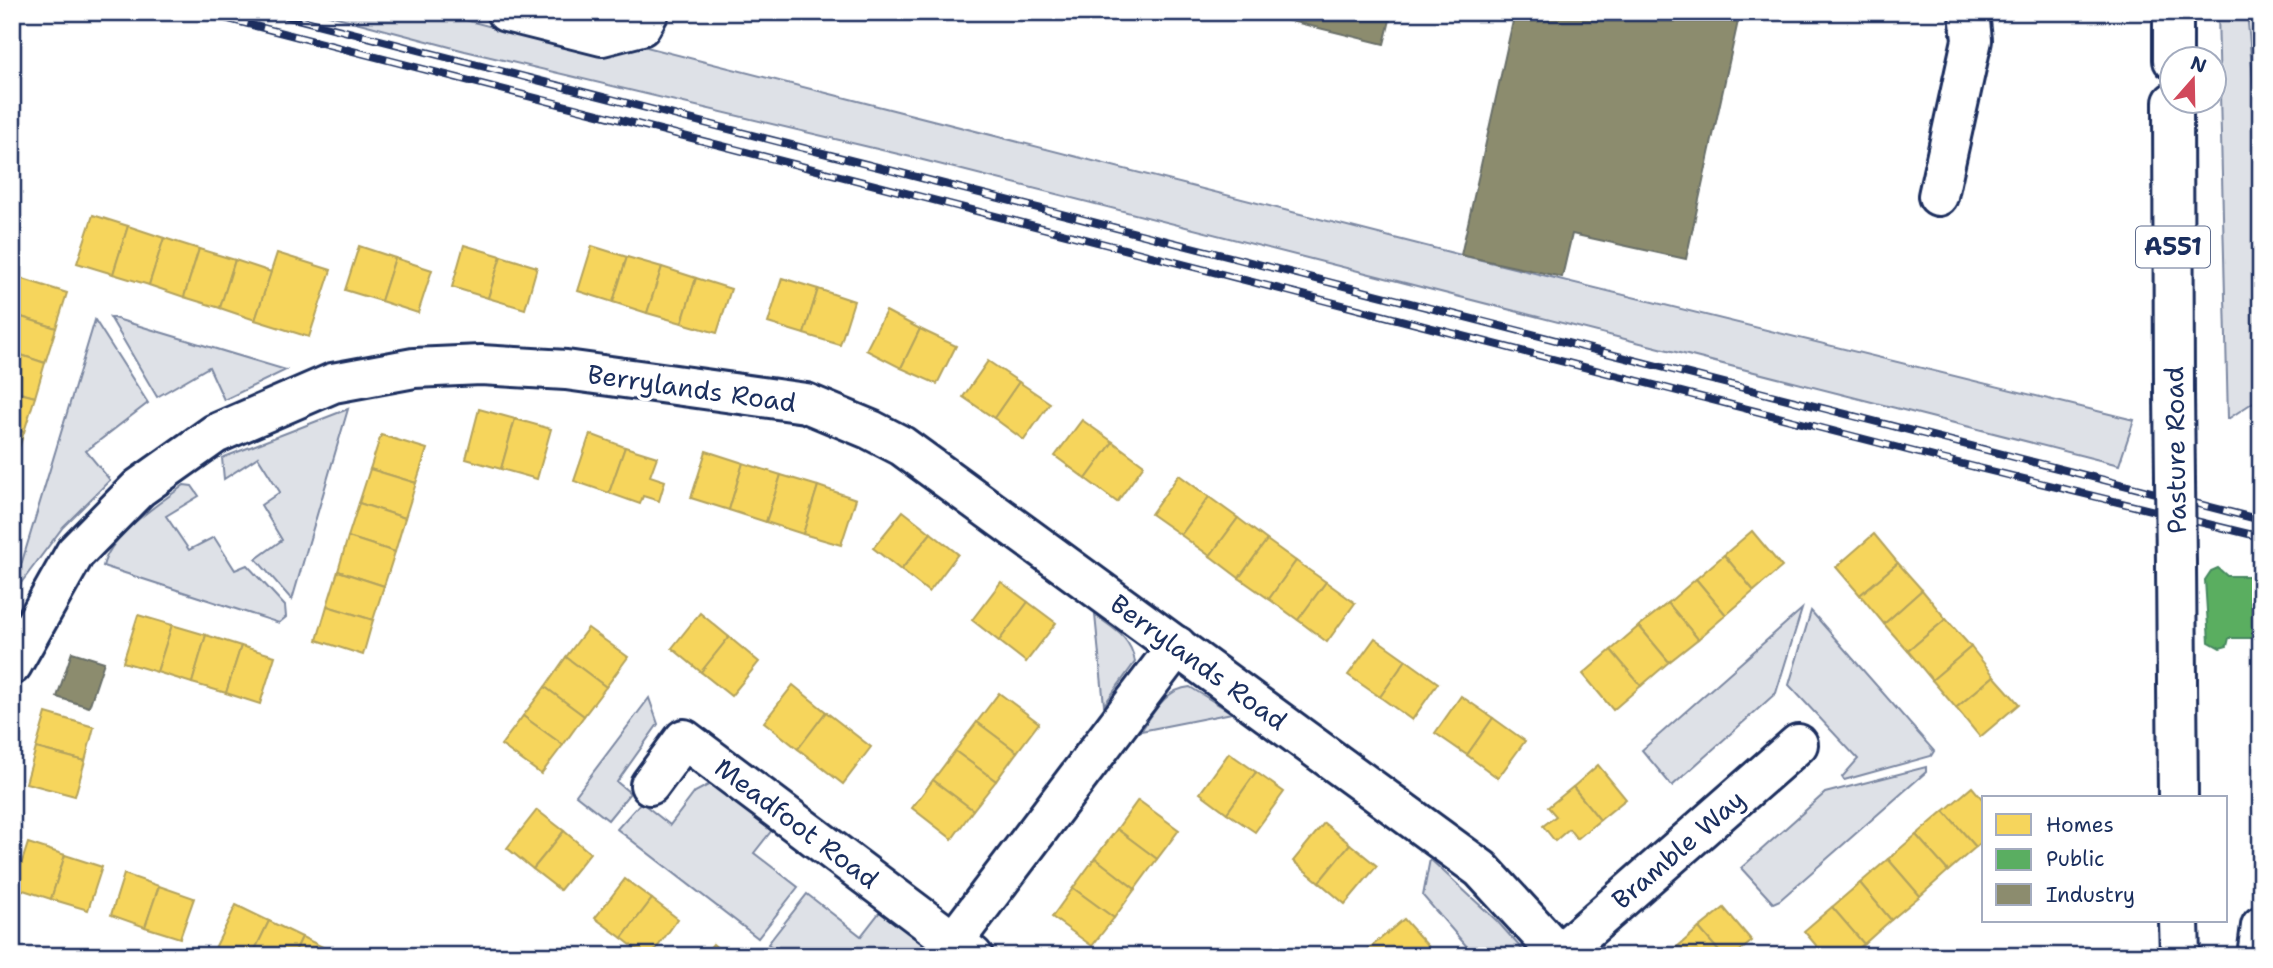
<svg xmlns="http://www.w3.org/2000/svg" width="2273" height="968" viewBox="0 0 2273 968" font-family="'Shantell Sans',sans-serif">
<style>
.green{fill:#dee1e7;stroke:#7c88a2;stroke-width:2}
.homes{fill:#f6d55c;stroke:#b4a35d;stroke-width:2}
.public{fill:#5aae61;stroke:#478860;stroke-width:2}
.industry{fill:#8c8c6e;stroke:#6a7069;stroke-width:2}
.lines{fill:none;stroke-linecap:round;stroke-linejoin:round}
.minor-casing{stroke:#1b2f5e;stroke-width:44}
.major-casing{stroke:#1b2f5e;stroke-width:44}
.minor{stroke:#fff;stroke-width:38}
.major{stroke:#fff;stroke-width:38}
.rail-casing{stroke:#1b2f5e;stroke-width:8}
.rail{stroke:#fff;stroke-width:5;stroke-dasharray:16;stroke-linecap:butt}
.major-bridge-casing{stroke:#1b2f5e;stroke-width:44;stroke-linecap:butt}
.major-bridge{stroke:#fff;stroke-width:38}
.labels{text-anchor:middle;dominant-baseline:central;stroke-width:7;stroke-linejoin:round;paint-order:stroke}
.shield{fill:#fff;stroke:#5f6d8e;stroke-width:2}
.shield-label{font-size:24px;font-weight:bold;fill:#1b2f5e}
.street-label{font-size:26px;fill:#1b2f5e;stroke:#fff}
</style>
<rect width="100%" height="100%" fill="#fff"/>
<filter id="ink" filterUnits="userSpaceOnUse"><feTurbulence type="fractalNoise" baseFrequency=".0143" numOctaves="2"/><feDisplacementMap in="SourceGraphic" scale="14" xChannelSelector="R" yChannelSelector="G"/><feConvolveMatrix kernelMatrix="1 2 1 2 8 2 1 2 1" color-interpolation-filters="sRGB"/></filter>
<g filter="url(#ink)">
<!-- green -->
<g class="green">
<path d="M318 12H435L592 53 627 42 1461 255 2134 420 2119 465 911 157 465 51Z"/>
<path d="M2218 12H2247L2261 167V397L2228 419Z"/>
<path d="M110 317 286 370 224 400 209 367 157 397Z"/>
<path d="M95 320 148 403 86 451 110 480 63 527 12 595Z"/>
<path d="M348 409 292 600 256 559 282 540 261 505 280 492 258 457 224 479 222 458Z"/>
<path d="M184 485 192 486 199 496 166 516 189 550 214 537 235 570 247 565 285 606 286 617 279 623 103 566C112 532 157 506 184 485Z"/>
<path d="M1802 609 1776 693 1672 786 1642 750Z"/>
<path d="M1811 611 1934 751 1931 756 1844 780 1842 777 1858 759 1789 685Z"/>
<path d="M1095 615C1114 629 1131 637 1135 662L1104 705Z"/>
<path d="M1190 687 1232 713 1141 731C1154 712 1165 689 1190 687Z"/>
<path d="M649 698 658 724 617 782 630 793 608 820 576 795Z"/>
<path d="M1926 767V772L1780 900 1773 903 1741 868 1825 793Z"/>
<path d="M714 782 776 825 754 853 798 887 758 938 617 829 641 802 670 825 695 792Z"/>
<path d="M1430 859 1497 921 1528 956H1475L1423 896Z"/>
<path d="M807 894 861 936 883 908 945 956H783L768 944Z"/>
</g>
<!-- homes -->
<g class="homes">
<path d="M93 215 128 226 113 274 77 263Z"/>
<path d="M128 226 164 238 149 285 113 274Z"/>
<path d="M164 238 199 249 184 297 149 285Z"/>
<path d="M464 245 501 256 488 298 452 287Z"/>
<path d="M359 246 395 258 381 301 345 290Z"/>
<path d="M592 246 627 257 613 302 578 291Z"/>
<path d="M199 249 235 260 220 308 184 297Z"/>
<path d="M277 253 331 270 309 337 255 320Z"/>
<path d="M501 256 537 267 525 309 488 298Z"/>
<path d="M627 257 662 267 647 313 613 302Z"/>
<path d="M395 258 432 270 418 313 381 301Z"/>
<path d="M235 260 271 272 255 320 220 308Z"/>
<path d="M662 267 696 278 682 323 647 313Z"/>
<path d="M20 278 67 293 56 328 12 314Z"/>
<path d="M696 278 731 289 717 333 682 323Z"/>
<path d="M782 278 818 289 804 334 768 323Z"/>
<path d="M818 289 854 301 840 345 804 334Z"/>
<path d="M886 311 920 329 901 368 866 350Z"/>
<path d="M12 314 56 328 45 363 12 352Z"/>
<path d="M920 329 956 346 937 384 901 368Z"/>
<path d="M12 352 45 363 35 397 12 391Z"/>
<path d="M988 361 1019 382 994 418 963 397Z"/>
<path d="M1019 382 1050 403 1024 440 994 418Z"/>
<path d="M12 391 35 397 24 432 12 429Z"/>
<path d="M479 409 515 419 501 469 466 459Z"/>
<path d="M515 419 551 429 537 479 501 469Z"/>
<path d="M1082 420 1113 442 1086 479 1055 456Z"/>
<path d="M12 429 24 432 13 467H12Z"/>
<path d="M590 434 625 447 609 493 574 481Z"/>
<path d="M381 435 427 449 416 483 370 469Z"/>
<path d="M1113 442 1144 465 1117 502 1086 479Z"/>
<path d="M625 447 657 457 650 476 665 481 659 501 643 496 640 504 609 493Z"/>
<path d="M706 451 743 463 729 510 691 498Z"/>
<path d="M743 463 781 475 766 522 729 510Z"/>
<path d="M370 469 416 483 405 518 359 503Z"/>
<path d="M781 475 818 486 803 534 766 522Z"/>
<path d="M1179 475 1209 497 1181 535 1151 514Z"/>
<path d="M818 486 856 499 841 545 803 534Z"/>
<path d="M1209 497 1238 518 1210 556 1181 535Z"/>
<path d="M359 503 405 518 395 552 348 537Z"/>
<path d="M903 511 931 533 901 570 873 548Z"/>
<path d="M1238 518 1267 540 1239 578 1210 556Z"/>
<path d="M1752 531 1782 567 1754 591 1724 555Z"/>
<path d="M931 533 958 554 929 592 901 570Z"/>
<path d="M1874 534 1898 563 1860 595 1836 567Z"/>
<path d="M348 537 395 552 384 586 338 571Z"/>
<path d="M1267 540 1296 561 1269 599 1239 578Z"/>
<path d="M1724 555 1754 591 1726 615 1696 579Z"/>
<path d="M1296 561 1326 582 1298 620 1269 599Z"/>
<path d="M1898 563 1922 590 1884 624 1860 595Z"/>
<path d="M338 571 384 586 373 620 327 606Z"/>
<path d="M1696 579 1726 615 1698 639 1668 603Z"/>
<path d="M1001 582 1028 602 999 641 972 620Z"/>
<path d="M1326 582 1355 603 1327 642 1298 620Z"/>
<path d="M1922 590 1946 619 1908 651 1884 624Z"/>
<path d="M1028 602 1056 623 1026 662 999 641Z"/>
<path d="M1668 603 1698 639 1669 662 1639 626Z"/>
<path d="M327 606 373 620 363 655 317 640Z"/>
<path d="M700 613 729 637 701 672 672 648Z"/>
<path d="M138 615 172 625 157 672 123 662Z"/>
<path d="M1946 619 1971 647 1932 680 1908 651Z"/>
<path d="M172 625 206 635 192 683 157 672Z"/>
<path d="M1639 626 1669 662 1641 686 1611 650Z"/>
<path d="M588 628 628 657 606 687 566 657Z"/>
<path d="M206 635 241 646 226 693 192 683Z"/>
<path d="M729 637 759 662 731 696 701 672Z"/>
<path d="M1375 638 1406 660 1380 697 1348 675Z"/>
<path d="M241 646 275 656 260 704 226 693Z"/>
<path d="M1971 647 1994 676 1956 708 1932 680Z"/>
<path d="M1611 650 1641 686 1613 710 1583 674Z"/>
<path d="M566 657 606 687 584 716 545 687Z"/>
<path d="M1406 660 1438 683 1412 720 1380 697Z"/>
<path d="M1994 676 2019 704 1980 737 1956 708Z"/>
<path d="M793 685 826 712 798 749 764 722Z"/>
<path d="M545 687 584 716 563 745 523 716Z"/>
<path d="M999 693 1039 723 1017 752 977 722Z"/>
<path d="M1461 696 1493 718 1467 755 1435 733Z"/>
<path d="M826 712 871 747 843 784 798 749Z"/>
<path d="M46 713 94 727 85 761 36 748Z"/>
<path d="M523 716 563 745 541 774 501 745Z"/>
<path d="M1493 718 1525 741 1498 778 1467 755Z"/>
<path d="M977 722 1017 752 996 781 955 751Z"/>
<path d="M36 748 85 761 75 796 26 783Z"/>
<path d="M955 751 996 781 973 810 933 780Z"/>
<path d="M1229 753 1256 772 1227 813 1200 793Z"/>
<path d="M1598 765 1626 799 1600 820 1573 787Z"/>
<path d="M1256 772 1284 792 1255 832 1227 813Z"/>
<path d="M933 780 973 810 952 839 912 808Z"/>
<path d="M1573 787 1600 820 1577 839 1569 829 1555 841 1543 826 1556 816 1548 807Z"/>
<path d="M1972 787 1984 801V840L1976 847 1944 811Z"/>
<path d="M1138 800 1179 830 1157 859 1117 829Z"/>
<path d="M537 810 564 831 533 869 507 848Z"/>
<path d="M1944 811 1976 847 1948 871 1916 835Z"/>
<path d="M1324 823 1350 844 1319 882 1293 861Z"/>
<path d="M1117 829 1157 859 1135 889 1095 858Z"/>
<path d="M564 831 590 853 560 890 533 869Z"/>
<path d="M1916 835 1948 871 1920 896 1888 859Z"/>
<path d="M28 843 65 855 51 899 14 887Z"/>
<path d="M1350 844 1377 866 1345 904 1319 882Z"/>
<path d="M65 855 102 867 88 910 51 899Z"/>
<path d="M1095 858 1135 889 1114 918 1073 888Z"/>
<path d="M1888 859 1920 896 1891 920 1860 883Z"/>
<path d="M124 874 159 886 145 927 111 915Z"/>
<path d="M625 879 652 899 622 938 595 918Z"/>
<path d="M1860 883 1891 920 1864 944 1832 907Z"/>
<path d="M159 886 194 898 180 938 145 927Z"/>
<path d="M1073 888 1114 918 1092 946 1052 917Z"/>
<path d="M652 899 678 919 651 956H645L622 938Z"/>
<path d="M236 905 269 921 252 956H230L215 948Z"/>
<path d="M1832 907 1864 944 1849 956H1825L1804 931Z"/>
<path d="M1724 908 1752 941 1734 956H1723L1699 928Z"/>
<path d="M1404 919 1428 946 1417 956H1370L1366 951Z"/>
<path d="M269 921 302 937 293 956H252Z"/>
<path d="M1699 928 1723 956H1682L1676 948Z"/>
<path d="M302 937 335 953 334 956H293Z"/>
<path d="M713 944 727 956H703Z"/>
</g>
<!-- public -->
<path class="public" d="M2218 568 2227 576H2261V638H2229L2227 646 2220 648 2209 642 2205 580 2211 571Z"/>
<!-- industry -->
<g class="industry">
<path d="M1254 12H1392L1384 44Z"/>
<path d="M1515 12H1740L1686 259 1572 234 1562 277 1461 255Z"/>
<path d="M72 652 104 662 89 707 57 697Z"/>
</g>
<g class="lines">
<defs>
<g id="minor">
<path d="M506 12 602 36 641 26 649 12"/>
<path d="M1938 196 1972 40 1969 12"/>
<path d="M12 665 75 553 139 488 215 434 333 383 414 368 481 365 566 370 806 403 871 430 902 446 1481 869 1561 956"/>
<path d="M650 785 684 739 973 956"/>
<path d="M954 941 1177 646"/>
<path d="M1559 954 1798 744"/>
<path d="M2257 956 2261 926"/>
</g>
<g id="major">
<path d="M2173 12V60"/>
<path d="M2173 102 2174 392"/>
<path d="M2176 565 2178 798"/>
<path d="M2179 921 2180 956"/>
</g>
</defs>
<!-- minor casing -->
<use href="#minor" class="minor-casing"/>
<!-- major casing -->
<use href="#major" class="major-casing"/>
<!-- minor -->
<use href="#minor" class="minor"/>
<!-- major -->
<use href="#major" class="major"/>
<defs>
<g id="rail">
<path d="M201 12 1942 459 2261 537"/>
<path d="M270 12 2261 520"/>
</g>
</defs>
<!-- rail casing -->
<use href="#rail" class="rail-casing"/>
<!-- rail -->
<use href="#rail" class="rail"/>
<defs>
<path id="major-bridge" d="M2174 392 2176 565"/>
</defs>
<!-- major-bridge casing -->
<use href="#major-bridge" class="major-bridge-casing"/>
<!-- major-bridge -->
<use href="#major-bridge" class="major-bridge"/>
</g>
</g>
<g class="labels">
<!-- shield labels -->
<rect class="shield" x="2136" y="226.5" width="74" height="41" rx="5"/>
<g class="shield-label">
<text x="2173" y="247">A551</text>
</g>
<!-- street labels -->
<g class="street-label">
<text transform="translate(692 388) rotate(8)">Berrylands Road</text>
<text transform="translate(2175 450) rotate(-91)">Pasture Road</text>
<text transform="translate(1199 662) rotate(36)">Berrylands Road</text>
<text transform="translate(797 823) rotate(37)">Meadfoot Road</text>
<text transform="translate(1678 849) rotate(-41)">Bramble Way</text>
</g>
</g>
<!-- margin -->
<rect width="2273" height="968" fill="none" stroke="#fff" stroke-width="42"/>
<rect x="21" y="21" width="2231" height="926" fill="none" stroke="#1b2f5e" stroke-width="2.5" filter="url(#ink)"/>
<!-- legend -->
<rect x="1982" y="796" width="245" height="126" fill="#ffffff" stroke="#a4acbf" stroke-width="2"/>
<rect x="1996" y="814" width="35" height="21" fill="#f6d55c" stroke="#a4acbf" stroke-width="2"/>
<text x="2046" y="832" font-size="21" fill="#1b2f5e">Homes</text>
<rect x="1996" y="849" width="35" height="21" fill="#5aae61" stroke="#a4acbf" stroke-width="2"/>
<text x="2046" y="866" font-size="21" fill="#1b2f5e">Public</text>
<rect x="1996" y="884" width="35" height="21" fill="#8c8c6e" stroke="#a4acbf" stroke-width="2"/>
<text x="2046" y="902" font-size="21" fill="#1b2f5e">Industry</text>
<!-- north arrow -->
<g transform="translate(2193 80) rotate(20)"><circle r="33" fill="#ffffff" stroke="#a4acbf" stroke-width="2"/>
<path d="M0-5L12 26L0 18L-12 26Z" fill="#d1495b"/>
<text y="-10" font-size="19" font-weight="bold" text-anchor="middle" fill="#1b2f5e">N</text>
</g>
</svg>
